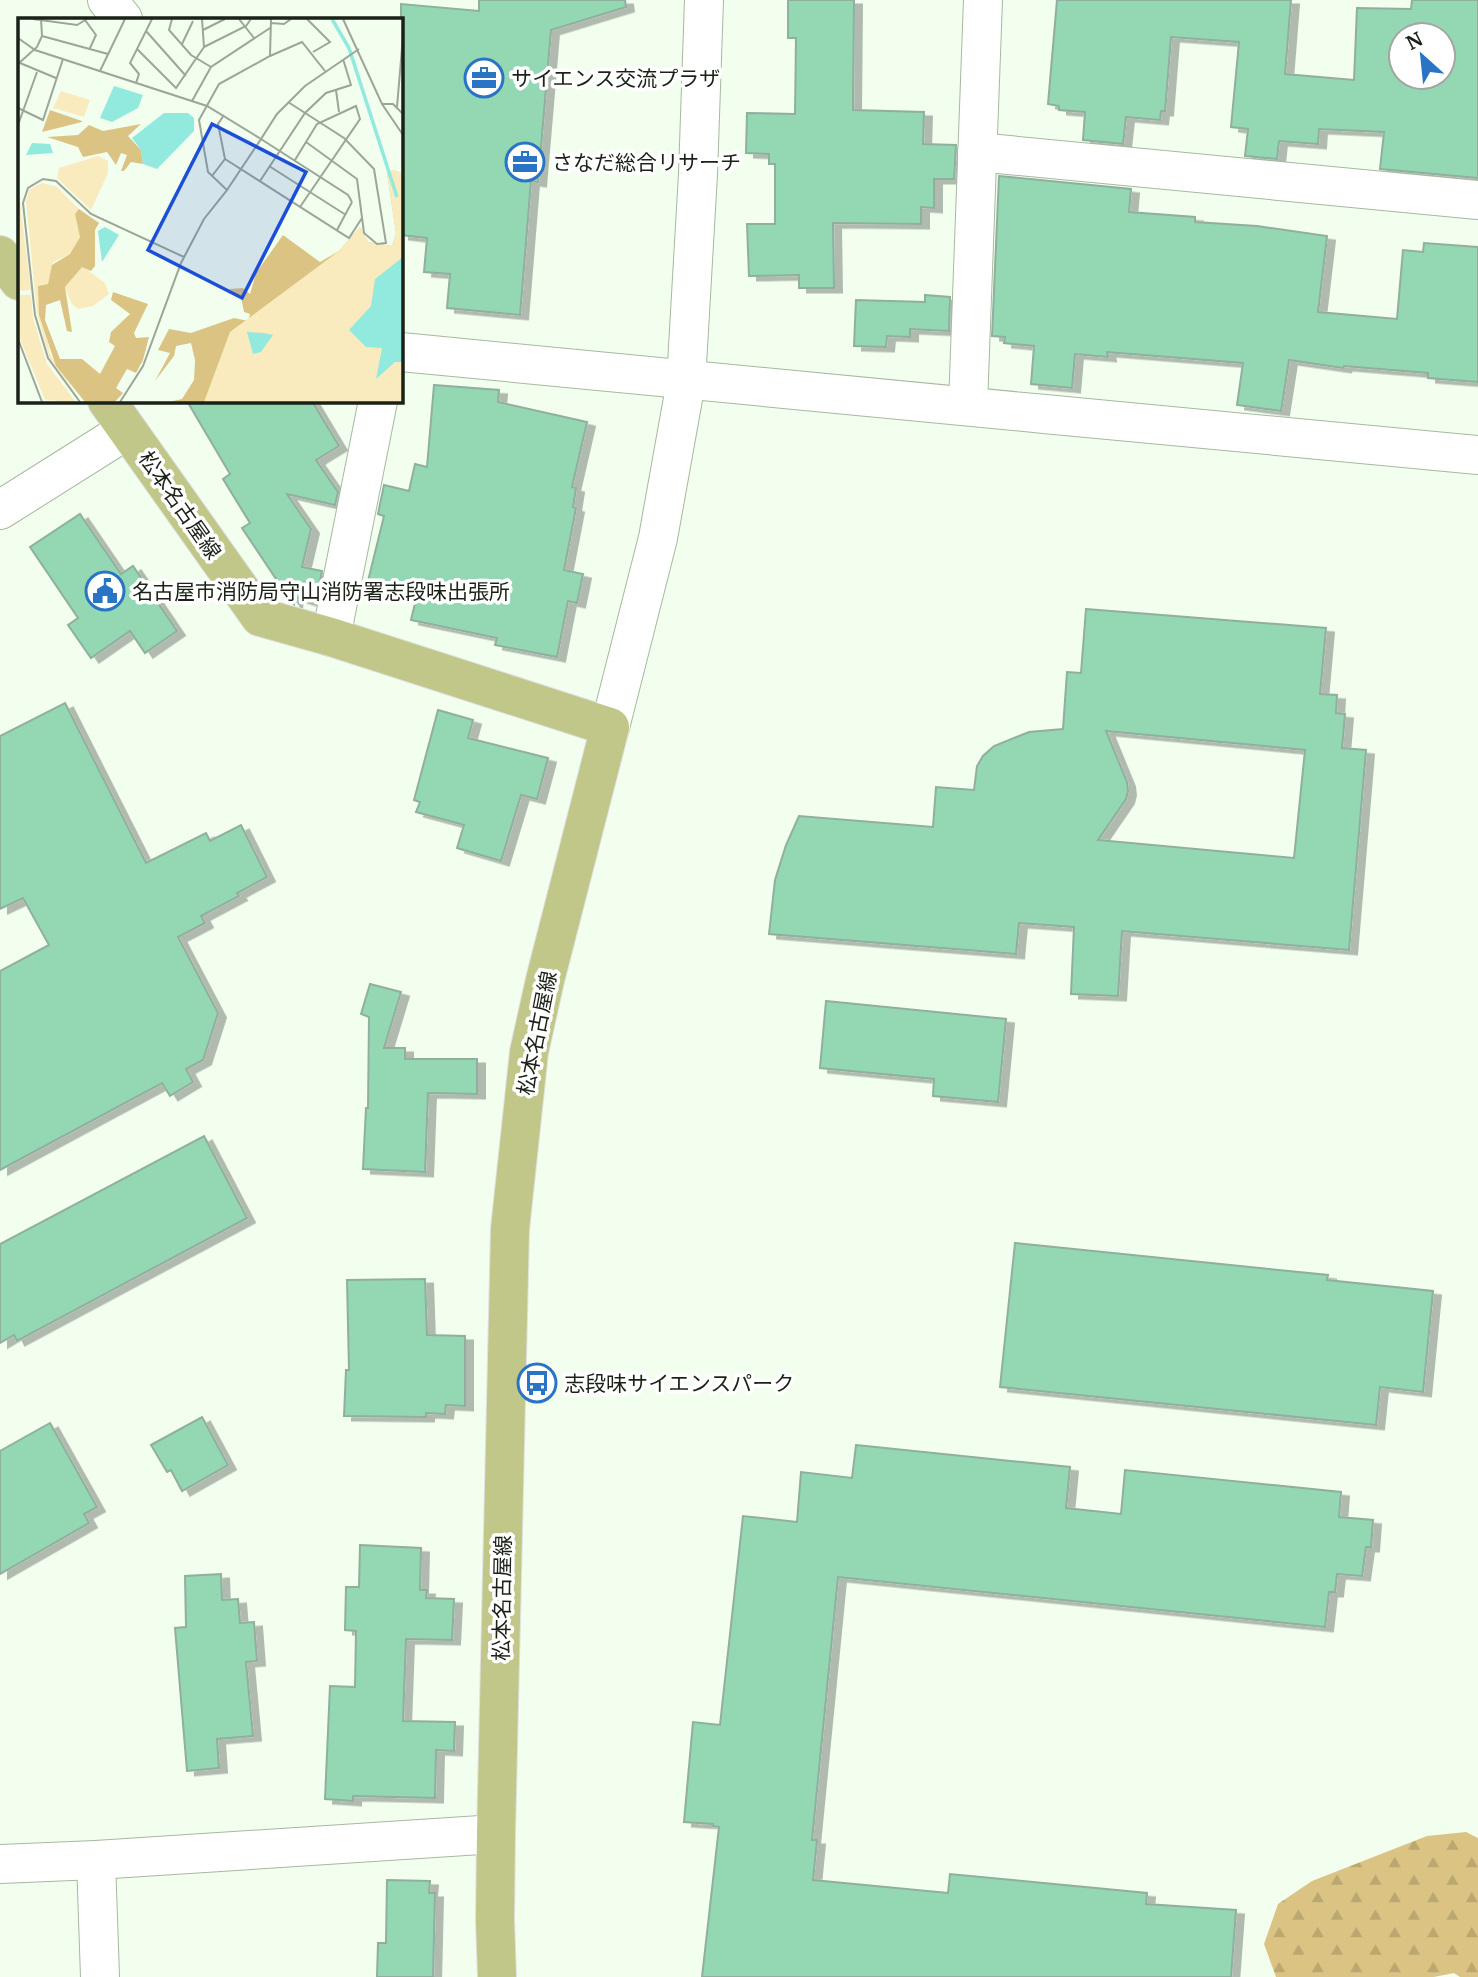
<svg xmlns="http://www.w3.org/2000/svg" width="1478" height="1977" viewBox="0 0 1478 1977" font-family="Merriweather,'Noto Sans JP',serif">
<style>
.forest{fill:url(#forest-firs)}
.building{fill:#93d8b3;stroke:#90af9e;stroke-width:2;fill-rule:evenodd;filter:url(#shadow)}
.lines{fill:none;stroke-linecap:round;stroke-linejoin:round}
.minor-casing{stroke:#a6b99f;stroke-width:40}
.major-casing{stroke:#dfe0df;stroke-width:40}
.minor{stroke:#fff;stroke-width:38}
.major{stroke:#c1c789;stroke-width:38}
.labels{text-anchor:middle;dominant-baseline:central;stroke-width:7;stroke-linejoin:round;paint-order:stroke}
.poi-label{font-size:21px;fill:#1a2117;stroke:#fff;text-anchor:start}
.street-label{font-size:21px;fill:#1a2117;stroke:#fff}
.inset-river{fill:none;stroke:#91eadd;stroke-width:3.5}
.inset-road{fill:none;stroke:#9ca698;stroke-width:2}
.view{fill:#1d4ed8;fill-opacity:0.15;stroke:#1d4ed8;stroke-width:3.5}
.inset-edge{fill:none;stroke:#1a2117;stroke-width:3.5}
</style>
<defs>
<pattern id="forest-firs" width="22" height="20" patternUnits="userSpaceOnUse" patternTransform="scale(1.75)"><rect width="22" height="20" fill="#dbc483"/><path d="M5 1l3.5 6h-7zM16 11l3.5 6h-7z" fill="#bba870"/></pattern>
<filter id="shadow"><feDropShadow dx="8" dy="4.5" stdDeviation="0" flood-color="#0004"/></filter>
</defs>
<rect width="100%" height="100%" fill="#f2feee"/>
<!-- forest -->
<path class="forest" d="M1466 1832 1478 1838V1977H1460L1454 1973 1434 1977H1276L1264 1944 1278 1904 1312 1881 1427 1836Z"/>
<!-- building -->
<g class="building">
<path d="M479 0H625L626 7 551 30 538 182 531 181 520 315 447 308 450 274 424 272 427 238 401 235V4L479 11Z"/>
<path d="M788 0H854L853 110 924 112 923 144 956 145 954 179H934V208L921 207V224L833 223 834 288H799V275L749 276 747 224H775V164H769V154L746 153 747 113 795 114 796 38H788Z"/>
<path d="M1057 0H1291L1285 74 1354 80 1357 8 1411 9 1412 0H1478V178L1380 169 1384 132 1319 129 1318 144 1279 141 1277 159 1245 156 1248 129 1231 127 1239 42 1171 37 1165 111H1161L1160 120 1126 117 1123 144 1083 140 1085 112 1059 110V106L1048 104ZM1401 35H1443V77H1401Z"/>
<path d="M999 176 1131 189 1129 212 1195 217V222L1257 226 1327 236 1318 312 1397 319 1403 250 1423 252 1424 243 1478 247V382L1428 378V373L1344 366 1343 368 1289 360 1281 411 1237 405 1243 363 1107 352 1108 357 1075 354 1072 388 1031 384 1034 346 1004 343 1005 337 992 336Z"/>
<path d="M925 295 950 297 949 331 910 329V337L887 336 886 347 854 346 856 300 925 302Z"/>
<path d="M434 385 499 390 498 402 587 422 572 487 576 488 573 507 576 508 564 570 583 574 577 603 568 601 557 657 495 645 497 638 411 620 417 595 368 581 384 516 378 514 384 485 409 491 415 464 427 467Z"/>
<path d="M187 401H312L339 446 316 460 338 492 335 505 287 494 311 529 302 567 322 571 317 597 308 601 295 597 294 604 287 594 276 591 278 582 242 528 250 523 223 479 230 474Z"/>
<path d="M80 514 121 574 133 566 177 631 145 653 130 631 91 658 68 625 78 618 30 547Z"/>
<path d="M1086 609 1326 628 1320 694 1337 695 1336 713 1345 714 1342 748 1366 750 1349 950 1122 931 1118 996 1071 994 1074 927 1019 923 1016 954 769 934 775 880 786 845 799 816 933 827 936 787 974 790 977 766 983 756 994 746 1029 732 1063 729 1067 672 1081 673ZM1106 731 1305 750 1294 858 1098 840 1126 799 1128 791 1127 782Z"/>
<path d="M65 703 146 863 206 833 210 841 241 825 267 877 237 893 239 896 201 916 205 923 178 937 218 1013 203 1060 186 1069 193 1082 170 1096 162 1083 0 1170V971L49 945 23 898 0 909V736Z"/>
<path d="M438 710 473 720 468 738 548 758 537 799 521 795 501 861 457 848 464 825 416 812 420 802 414 800Z"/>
<path d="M370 984 401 992 384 1048H405V1059H477V1094L428 1093 425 1172 363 1169 366 1108H368L369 1017 361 1014Z"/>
<path d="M826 1001 1006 1019 998 1102 933 1096 934 1079 820 1068Z"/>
<path d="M204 1136 247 1218 17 1341 14 1335 0 1343V1244Z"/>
<path d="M1015 1243 1328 1275 1327 1280 1433 1291 1423 1392 1380 1387 1376 1425 1000 1387Z"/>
<path d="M425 1279 427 1335 465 1336V1406L446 1405 445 1414 426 1413V1417L344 1416 346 1370H349L347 1280Z"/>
<path d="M202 1417 228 1465 182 1491 171 1470 167 1472 151 1445Z"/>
<path d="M50 1423 97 1507 84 1514 89 1523 0 1574V1451Z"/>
<path d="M856 1445 1070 1467 1066 1508 1121 1514 1125 1470 1341 1492 1339 1517 1373 1520 1371 1547H1366L1362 1576 1337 1574 1335 1592H1329L1325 1627 838 1577 812 1840H817L813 1880 948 1893 950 1874 1147 1893 1146 1904 1236 1910 1231 1977H702L719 1827 713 1826V1824L684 1822 693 1722 720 1725 743 1516 797 1522 801 1472 852 1478Z"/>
<path d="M360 1545 421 1548 420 1590H427L426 1598 454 1599 452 1640 406 1639 403 1721 455 1722 454 1751 436 1750 435 1798 353 1796V1801L325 1799 330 1686 355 1687 356 1631 345 1630 346 1587H359Z"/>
<path d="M221 1574 222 1600 238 1599 240 1623 254 1622 257 1661 246 1662 253 1736 217 1739 219 1768 187 1771 175 1628 186 1627 185 1576Z"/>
<path d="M387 1880 430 1881 429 1893H435L433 1977H377L378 1943H386Z"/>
</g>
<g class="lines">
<defs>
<g id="minor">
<path d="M107 0 123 19"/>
<path d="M977 152 1478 200"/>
<path d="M401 352C760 389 1119 420 1478 455"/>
<path d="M968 405 983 0"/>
<path d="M0 510 127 430"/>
<path d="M331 637 378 401"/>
<path d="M610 727 658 538 686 382 698 174 704 0"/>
<path d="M96 1860 100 1977"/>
<path d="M0 1864 96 1860 496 1834"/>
</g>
<g id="major">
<path d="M0 255 19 281"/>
<path d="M107 401 260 617 331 637 610 727 545 980 529 1052 520 1136 510 1229 496 1834 495 1920 497 1977"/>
</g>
</defs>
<!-- minor casing -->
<use href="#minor" class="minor-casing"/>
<!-- major casing -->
<use href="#major" class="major-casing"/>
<!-- minor -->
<use href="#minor" class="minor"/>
<!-- major -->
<use href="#major" class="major"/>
</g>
<!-- icons -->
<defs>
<symbol id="office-ring" viewBox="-11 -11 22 22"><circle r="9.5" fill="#fff" stroke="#2974c4" stroke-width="1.5"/><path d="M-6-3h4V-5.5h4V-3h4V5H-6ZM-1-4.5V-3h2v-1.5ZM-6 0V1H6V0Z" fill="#2974c4"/></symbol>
<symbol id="civic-ring" viewBox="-11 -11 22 22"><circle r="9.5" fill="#fff" stroke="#2974c4" stroke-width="1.5"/><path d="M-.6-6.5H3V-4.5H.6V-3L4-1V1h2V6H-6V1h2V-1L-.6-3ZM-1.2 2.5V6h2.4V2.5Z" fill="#2974c4"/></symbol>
<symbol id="bus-ring" viewBox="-11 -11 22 22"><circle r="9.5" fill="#fff" stroke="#2974c4" stroke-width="1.5"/><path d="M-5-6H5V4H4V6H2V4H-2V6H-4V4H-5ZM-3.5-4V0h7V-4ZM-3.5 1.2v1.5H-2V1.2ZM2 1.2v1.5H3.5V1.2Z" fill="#2974c4"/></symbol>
</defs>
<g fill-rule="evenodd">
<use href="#office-ring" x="462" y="56" width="44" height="44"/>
<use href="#office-ring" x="503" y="140" width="44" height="44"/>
<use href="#civic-ring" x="83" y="569" width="44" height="44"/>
<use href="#bus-ring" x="515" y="1361" width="44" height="44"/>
</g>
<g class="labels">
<!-- poi labels -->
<g class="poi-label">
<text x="511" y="78">サイエンス交流プラザ</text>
<text x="552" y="162">さなだ総合リサーチ</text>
<text x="132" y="591">名古屋市消防局守山消防署志段味出張所</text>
<text x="564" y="1383">志段味サイエンスパーク</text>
</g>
<!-- street labels -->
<g class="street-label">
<text transform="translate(180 505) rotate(55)">松本名古屋線</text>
<text transform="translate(537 1033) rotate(-79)">松本名古屋線</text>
<text transform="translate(502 1598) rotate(-89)">松本名古屋線</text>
</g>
</g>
<!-- overview -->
<g transform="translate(18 18)">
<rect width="385" height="385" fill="#f2feee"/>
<path d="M43 73 72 82 66 99 35 90ZM80 138 90 143V155L73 192 39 160 41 150ZM24 165 39 169 61 191 62 219 52 236 35 244 30 266 21 268 32 336 59 378 31 339 19 295 8 183 12 171ZM0 184H2L13 272 0 273ZM64 248 87 265 91 276 75 288 60 291 53 285 47 269ZM0 277H13L15 300 29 346 58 384 27 382 0 316Z" fill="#faebbe"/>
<path d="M32 92 64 103V104L24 114ZM123 106 110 118 123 132 125 146 113 144 106 153H103L109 137 103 135 98 147 89 134 65 139 60 129 29 119 60 117 71 107 85 113ZM375 152 385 156V384H151L164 381 176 362 177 342 173 325 158 328 156 338 137 363 152 335 140 332 151 311 173 315 216 300 230 303 232 296 226 294 223 279 211 271 225 270 232 276 238 255 265 217 302 244 321 233 342 209 350 224 374 228 378 215 369 155ZM61 191 81 205 77 212V248L73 253 64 249 47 269 54 314 49 313 42 282 28 287 27 302 42 341H64L82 356 97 328 91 324 93 314 112 296 93 282 95 274 130 286 116 315 118 320 131 319 125 342 118 355 109 351 98 370 105 375 97 384H67L38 348 21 297 20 268 30 266 34 247 52 236 62 219 57 196Z" fill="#dbc483"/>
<path d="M375 152 385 156V384H186L212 314 321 233 342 209 350 224 374 228 378 215 369 155Z" fill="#faebbe"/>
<path d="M96 68 125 77 120 90 94 104 82 100ZM146 95H170L176 100V113L139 151 125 146 123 132 114 120ZM14 125 32 126 35 135 8 137ZM87 209 101 217 84 244 80 213ZM385 239V344H377L358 361 364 330 348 329 331 312 353 288 357 261ZM229 314 246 315 255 317 243 334 235 336Z" fill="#91eadd"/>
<path class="inset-river" d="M314 1 331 30 379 179"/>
<path class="inset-road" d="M15 1 59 7 69 1M154 1 151 12 173 37 193 49M221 1 236 20M289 1 312 24 295 34M325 1 364 86 385 117M67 2 78 17 72 30M253 5 266 6 273 1M185 12 207 1M128 13 168 58M24 18 90 36M0 20 17 32 189 88 243 121 209 172M164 26 175 3M186 29 228 8 233 1M119 31 158 70 186 29 184 1M252 38 284 24 307 53M2 45 38 60M0 46 19 29 24 18 23 1M82 53 107 1M118 65 121 56 112 45 134 1M318 72 321 94M174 83 193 49 252 10M270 84 326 120 356 151 368 225 359 226 346 215 339 161 288 124M364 86H375L385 96M379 89 385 18M0 90 25 102 45 41M206 97 200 106 207 141 331 220 344 200M0 107 19 54M277 142 299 106 338 88 342 101 282 189M251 148 328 197M194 158 207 141M242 163 287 95 308 75 333 67 325 41M334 184 330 177 243 121 259 96 287 68 341 31M319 212 334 184M0 321 24 384M62 384 30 340 17 297 5 185 10 170 25 161 38 163 73 196 166 239M102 384 125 348 163 245 186 201 209 172 190 154 181 102 201 66 252 38 253 1"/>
<path class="view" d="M194 106 288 154 224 280 130 232Z"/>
<rect width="385" height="385" class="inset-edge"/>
</g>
<!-- north arrow -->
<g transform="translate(1422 56) rotate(333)"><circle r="33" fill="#ffffff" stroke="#a3a6a2" stroke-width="2"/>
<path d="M0-5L12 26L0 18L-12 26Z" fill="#2974c4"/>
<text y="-10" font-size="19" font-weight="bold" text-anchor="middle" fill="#1a2117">N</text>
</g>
</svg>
